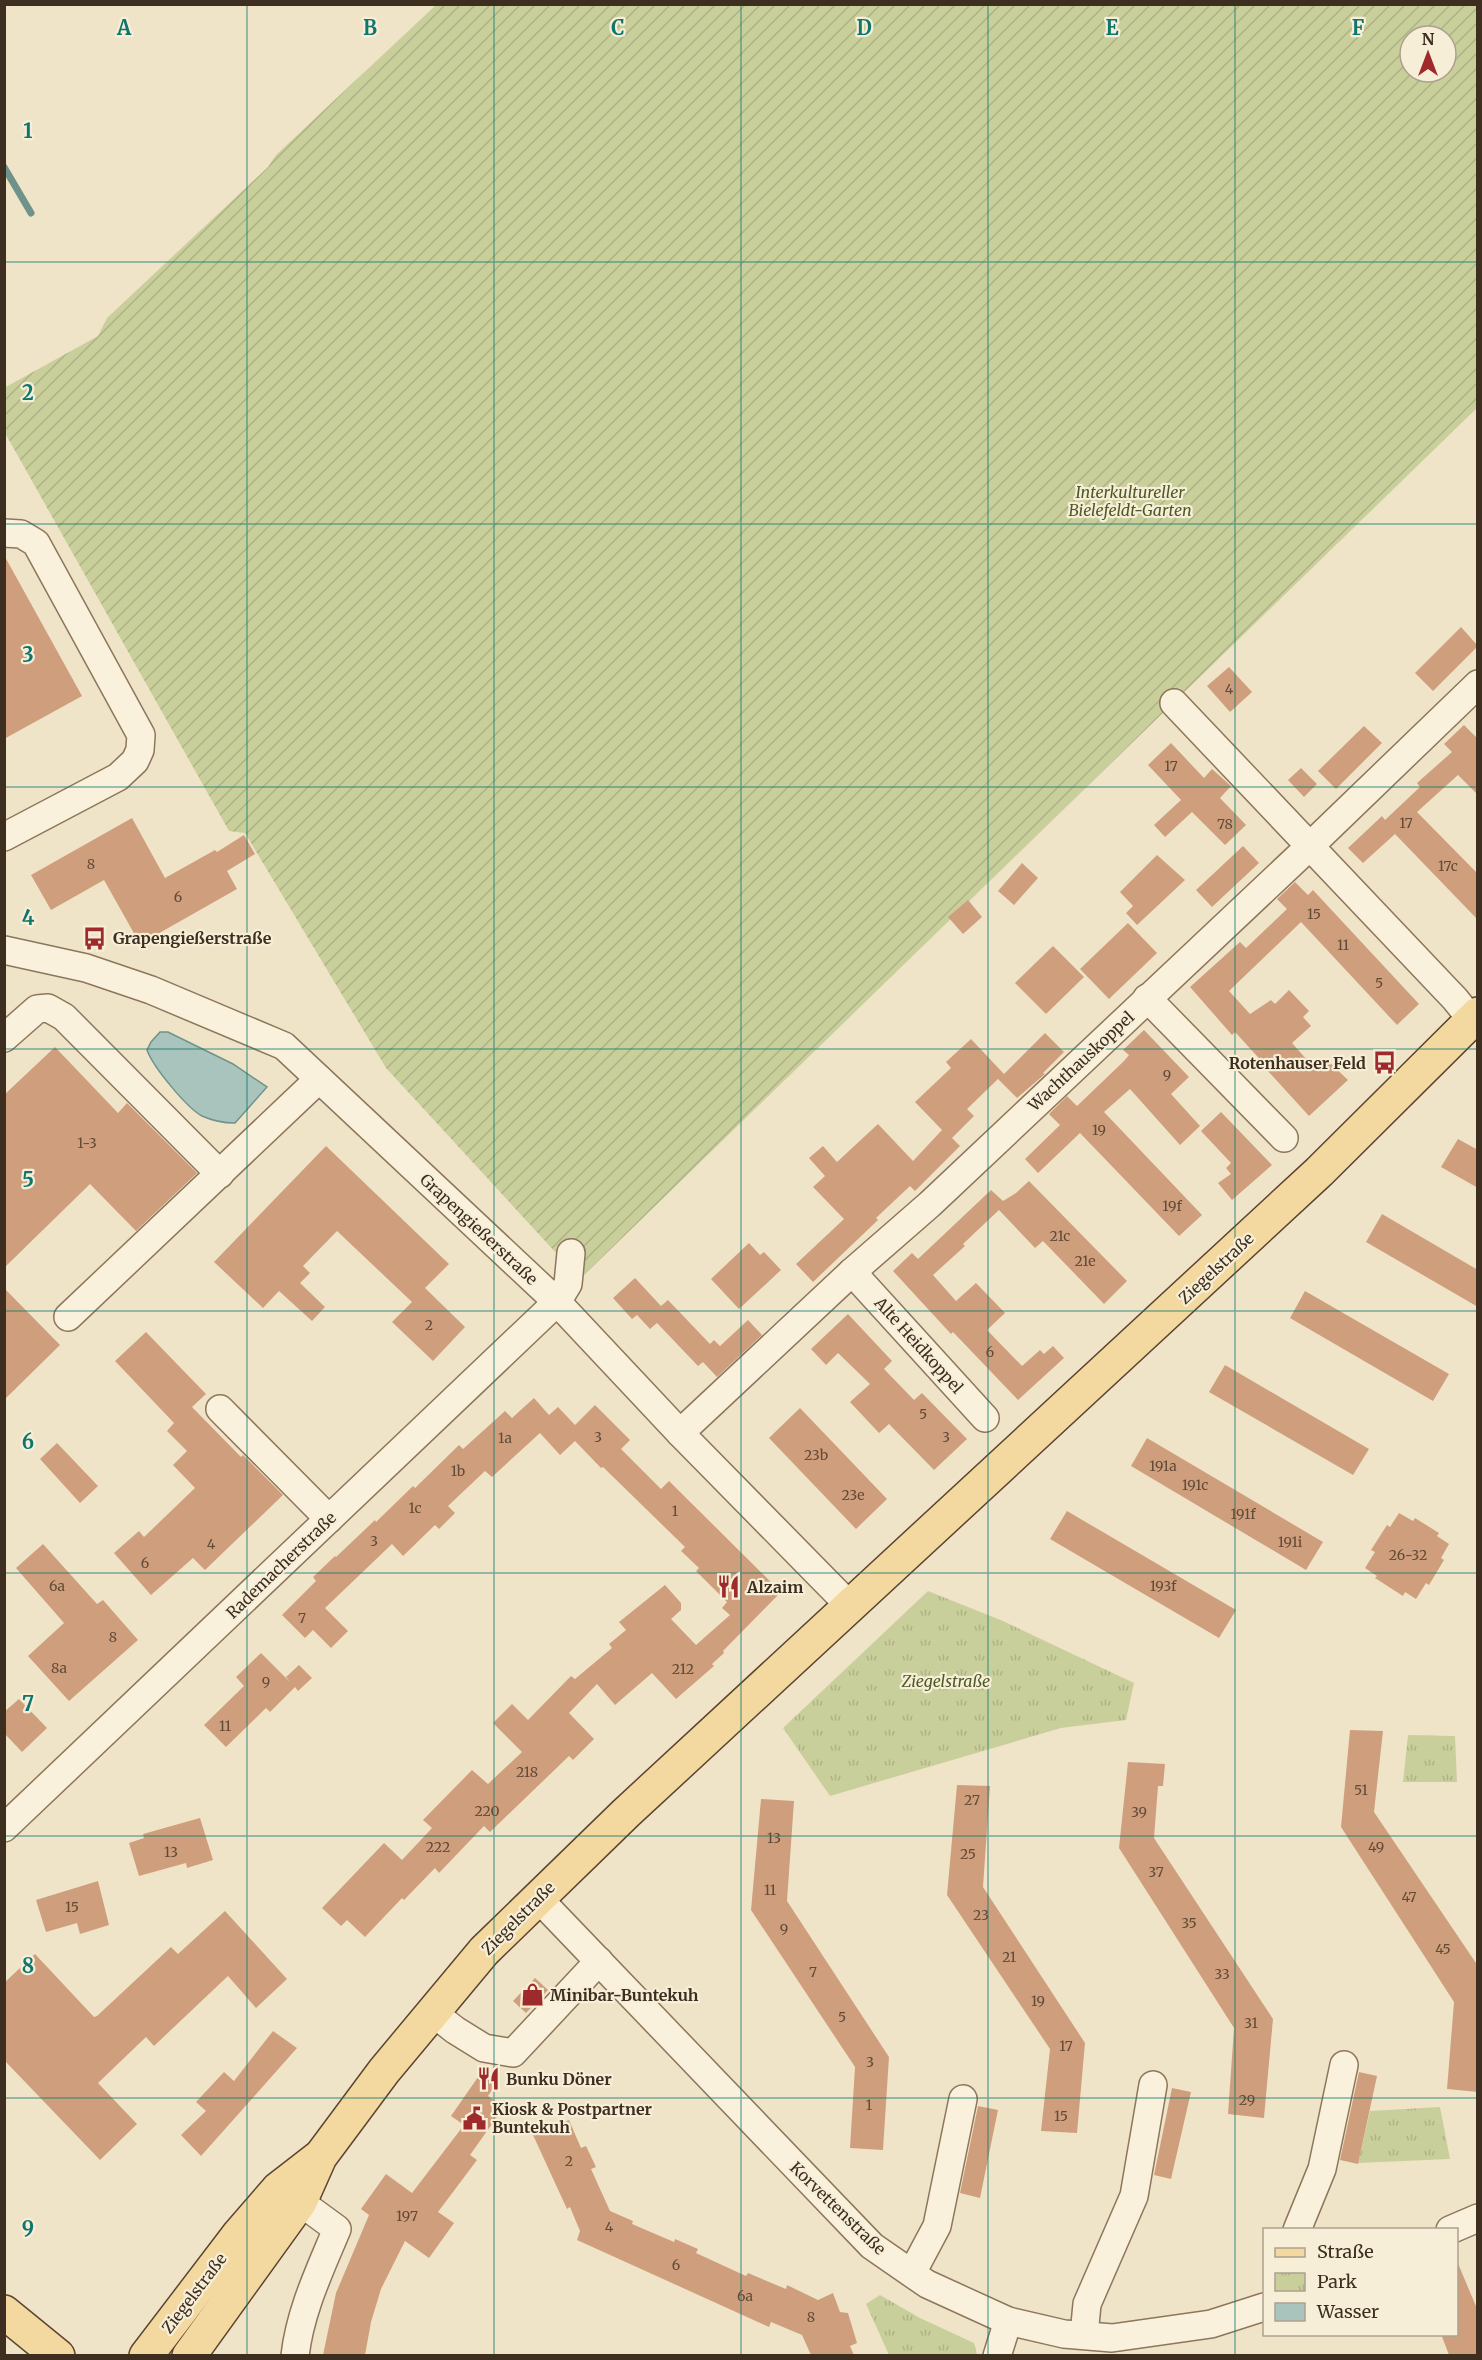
<svg xmlns="http://www.w3.org/2000/svg" width="1482" height="2360" viewBox="0 0 1482 2360" font-family="Merriweather,serif">
<style>
.park{fill:url(#park-tufts)}
.garden{fill:url(#garden-furrows);fill-rule:evenodd}
.water{fill:#a9c4bc;stroke:#6f938a;stroke-width:1.5}
.lines{fill:none;stroke-linecap:round;stroke-linejoin:round}
.stream{stroke:#6f938a;stroke-width:7}
.building{fill:#cf9f7d}
.minor-casing{stroke:#8d765c;stroke-width:30}
.major-casing{stroke:#5b4430;stroke-width:36}
.minor{stroke:#faf1dc;stroke-width:27}
.major{stroke:#f3d9a0;stroke-width:33}
.grid{fill:none;stroke:#0f766e;stroke-width:1.5;stroke-opacity:0.55}
.labels{text-anchor:middle;dominant-baseline:central;stroke-width:4.5;stroke-linejoin:round;paint-order:stroke}
.number-label{font-size:14px;fill:#624a37}
.park-label{font-size:16px;font-style:italic;fill:#4d5a26;stroke:#f7eed8}
.poi-label{font-size:16px;font-weight:bold;fill:#3d2e20;stroke:#f7eed8;text-anchor:start}
.street-label{font-size:16px;fill:#3d2e20;stroke:#f7eed8}
.grid-label{font-size:20px;text-anchor:middle;font-weight:bold;fill:#0f766e;stroke:#f7eed8;stroke-width:4.5;stroke-linejoin:round;paint-order:stroke}
</style>
<defs>
<pattern id="park-tufts" width="24" height="20" patternUnits="userSpaceOnUse" patternTransform="scale(1.5)"><rect width="24" height="20" fill="#c9cf9b"/><path d="M3 7l-1-3M5 7V3M7 7l1-3M15 17l-1-3M17 17v-4M19 17l1-3" fill="none" stroke="#aeb285"/></pattern>
<pattern id="garden-furrows" width="10" height="10" patternUnits="userSpaceOnUse" patternTransform="scale(1.5)"><rect width="10" height="10" fill="#c9cf9b"/><path d="M-1 1l2-2M0 10L10 0M9 11l2-2" fill="none" stroke="#aeb285"/></pattern>
</defs>
<rect width="100%" height="100%" fill="#f0e4c8"/>
<!-- park -->
<g class="park">
<path d="M928 1591 1003 1621 1134 1683 1126 1720 1061 1728 830 1796 783 1728Z"/>
<path d="M1408 1735 1455 1736 1457 1782H1403Z"/>
<path d="M1440 2107 1450 2159 1358 2163 1370 2111Z"/>
<path d="M880 2295 920 2318 974 2343 977 2355H889L866 2304Z"/>
</g>
<!-- garden -->
<path class="garden" d="M436 5H1477V408L580 1279 386 1068 245 833 229 831 5 433 4 388 98 336 107 318 268 167 276 155ZM1410 36H1446V72H1410Z"/>
<!-- water -->
<path class="water" d="M160 1032H168L233 1064 267 1087 235 1123C224 1123 213 1121 202 1116 187 1108 153 1067 147 1050L151 1042Z"/>
<g class="lines">
<!-- stream -->
<path class="stream" d="M4 167 31 213"/>
</g>
<!-- building -->
<g class="building">
<path d="M4 555 82 696 4 739Z"/>
<path d="M1461 627 1478 646 1433 691 1415 673Z"/>
<path d="M1229 667 1252 692 1230 712 1207 686Z"/>
<path d="M1464 725 1478 739V795L1458 775 1417 812 1478 874V920L1395 834 1363 863 1348 848 1382 816 1385 820 1420 787 1417 783 1452 752 1444 744Z"/>
<path d="M1364 726 1382 743 1336 789 1318 771Z"/>
<path d="M1171 743 1204 778 1212 769 1231 786 1220 798 1246 825 1225 845 1192 812 1165 837 1154 825 1181 800 1148 765Z"/>
<path d="M1301 768 1317 784 1304 797 1288 780Z"/>
<path d="M132 818 165 878 215 850 217 852 244 835 255 854 227 871 237 889 140 944 104 880 51 910 31 875Z"/>
<path d="M1243 846 1259 863 1212 907 1196 890Z"/>
<path d="M1157 855 1185 880 1137 925 1126 913 1133 906 1120 892Z"/>
<path d="M1022 863 1038 878 1014 905 998 891Z"/>
<path d="M1295 882 1308 895 1313 890 1419 1004 1397 1025 1301 922 1229 991 1250 1014 1271 1000 1275 1004 1289 990 1309 1011 1303 1017 1311 1026 1292 1043 1315 1069 1326 1059 1348 1080 1309 1116 1266 1069 1268 1068 1235 1032 1232 1035 1190 987 1240 942 1246 948 1287 909 1277 899Z"/>
<path d="M968 900 982 917 963 934 948 917Z"/>
<path d="M1128 923 1157 953 1109 999 1080 969Z"/>
<path d="M1053 946 1084 977 1046 1014 1015 983Z"/>
<path d="M1144 1030 1189 1077 1171 1094 1200 1126 1180 1145 1130 1089 1104 1112 1202 1215 1179 1236 1080 1133 1038 1173 1025 1159 1060 1125 1049 1114 1067 1096 1077 1106 1124 1061 1129 1055 1123 1050Z"/>
<path d="M1045 1033 1064 1052 1043 1073 1045 1074 1017 1098 998 1079 967 1109 974 1116 952 1138 960 1146 915 1191 910 1186 876 1218 878 1220 813 1282 796 1264 844 1219 813 1187 825 1176 809 1158 823 1146 837 1162 878 1124 913 1161 942 1130 915 1102 951 1068 946 1062 971 1039 1004 1074Z"/>
<path d="M55 1047 118 1113 127 1103 197 1173 136 1231 90 1184 4 1268V1095Z"/>
<path d="M1221 1112 1272 1165 1232 1200 1218 1183 1231 1174 1226 1168 1231 1163 1201 1131Z"/>
<path d="M1458 1139 1478 1150V1188L1441 1167Z"/>
<path d="M326 1146 449 1264 425 1288 465 1327 433 1361 392 1322 412 1302 337 1231 303 1266 310 1273 300 1283 325 1307 312 1321 279 1291 263 1308 214 1262Z"/>
<path d="M1029 1181 1127 1281 1104 1304 1043 1241 1035 1248 999 1210 963 1244 965 1246 933 1275 956 1301 976 1283 1005 1313 987 1330 1022 1366 1040 1350 1044 1354 1053 1346 1064 1358 1018 1400 953 1332 951 1334 893 1271 912 1253 918 1259 991 1190 1003 1201 1016 1193Z"/>
<path d="M1382 1214 1478 1270V1307L1366 1242Z"/>
<path d="M749 1243 760 1255 764 1252 781 1270 739 1309 711 1279Z"/>
<path d="M635 1278 661 1306 668 1300 710 1344 714 1340 720 1346 748 1320 762 1335 717 1377 703 1362 698 1366 657 1323 650 1329 637 1315 632 1319 613 1298Z"/>
<path d="M4 1288 60 1345 4 1400Z"/>
<path d="M1305 1291 1449 1374 1433 1401 1290 1318Z"/>
<path d="M848 1314 892 1361 884 1369 914 1400 922 1393 967 1439 934 1470 889 1424 879 1433 850 1402 870 1384 838 1353 826 1365 811 1349Z"/>
<path d="M146 1332 206 1394 192 1407 241 1457 243 1455 283 1495 205 1570 193 1558 151 1595 114 1553 139 1531 144 1537 195 1488 173 1465 187 1451 167 1431 174 1423 115 1361Z"/>
<path d="M1225 1365 1369 1449 1353 1475 1209 1392Z"/>
<path d="M534 1398 549 1415 558 1407 575 1425 595 1405 630 1440 621 1449 661 1489 669 1481 781 1592 723 1651 724 1653 712 1664 714 1666 676 1699 652 1673 615 1705 597 1684 569 1713 594 1739 573 1760 569 1756 490 1832 484 1826 439 1873 435 1868 404 1900 402 1898 365 1937 347 1920 341 1926 322 1908 384 1843 402 1860 432 1828 423 1820 472 1770 488 1784 522 1752 493 1723 512 1704 528 1720 571 1676 575 1679 612 1648 609 1644 626 1630 619 1622 665 1585 681 1603V1610L671 1619 696 1645 730 1615 722 1608 727 1602 696 1571 699 1568 681 1551 685 1547 603 1467 601 1468 575 1441 560 1455 540 1433 492 1477 485 1471 448 1506 455 1513 439 1529 435 1525 403 1556 392 1544 325 1608 348 1631 331 1648 313 1630 305 1638 282 1615 316 1581 313 1577 335 1556 336 1557 375 1520 376 1522 413 1486 415 1488 459 1445 463 1449 505 1411 512 1418Z"/>
<path d="M800 1408 887 1499 856 1529 769 1438Z"/>
<path d="M1147 1438 1323 1542 1306 1570 1131 1466Z"/>
<path d="M57 1443 98 1486 80 1503 40 1459Z"/>
<path d="M1067 1511 1236 1610 1219 1638 1050 1539Z"/>
<path d="M1399 1513 1413 1521 1415 1518 1439 1533 1437 1536 1449 1544 1441 1558 1444 1560 1429 1585 1426 1583 1416 1599 1405 1592 1403 1596 1375 1578 1377 1576 1365 1568 1375 1552 1371 1550 1387 1525 1390 1527Z"/>
<path d="M43 1544 97 1604 103 1600 138 1640 69 1701 28 1656 64 1623 16 1568Z"/>
<path d="M261 1653 290 1682 286 1677 299 1665 312 1678 298 1691 295 1687 270 1712 266 1708 226 1747 204 1725 244 1686 236 1677Z"/>
<path d="M19 1699 47 1728 22 1752 4 1733V1712Z"/>
<path d="M1350 1730 1383 1731 1374 1812 1478 1966V2092L1447 2089 1454 2002 1341 1827Z"/>
<path d="M1128 1762 1165 1764 1163 1786H1158L1154 1838 1273 2019 1264 2118 1228 2114 1234 2028 1119 1848Z"/>
<path d="M957 1785 990 1786 983 1887 1085 2043 1077 2133 1041 2131 1050 2049 947 1895Z"/>
<path d="M761 1799 794 1801 787 1901 889 2057 883 2150 850 2148 855 2067 751 1910Z"/>
<path d="M200 1818 213 1860 187 1868 186 1863 139 1876 129 1843 144 1838 143 1834Z"/>
<path d="M98 1881 109 1925 80 1934 77 1923 46 1932 36 1900Z"/>
<path d="M225 1911 287 1979 256 2008 228 1976 154 2046 146 2037 98 2083 137 2124 100 2160 4 2060V1983L35 1954 94 2017 97 2016 171 1947 178 1954Z"/>
<path d="M535 1978 548 1990 526 2013 513 2001Z"/>
<path d="M273 2031 297 2048 201 2156 181 2135 206 2111 196 2102 224 2072 234 2081Z"/>
<path d="M485 2067 500 2078 488 2096 504 2107 470 2155 477 2160 438 2212 454 2223 429 2258 405 2241 381 2289 371 2322 365 2355H323L336 2293 369 2215 361 2209 386 2174 412 2193 464 2125 451 2116Z"/>
<path d="M1359 2072 1377 2076 1358 2164 1340 2160Z"/>
<path d="M1172 2088 1191 2092 1171 2179 1154 2175Z"/>
<path d="M978 2106 998 2110 980 2198 960 2193Z"/>
<path d="M569 2120 581 2148 586 2146 596 2167 591 2169 610 2211 633 2221 632 2224 674 2242 675 2239 698 2249 696 2253 746 2276 748 2273 786 2289 787 2285 818 2300 833 2293 840 2312 848 2313 857 2343 850 2346 854 2355H811L802 2335 771 2322 769 2327 577 2240 580 2231 570 2207 567 2209 533 2135Z"/>
<path d="M1457 2261 1478 2311V2355H1449L1441 2334H1456Z"/>
</g>
<g class="lines">
<defs>
<g id="minor">
<path d="M4 533 21 534 36 543 141 735 140 750 135 761 118 777 4 837"/>
<path d="M1174 703 1455 999 1472 1020"/>
<path d="M4 950 86 968 151 990 284 1046 557 1302 680 1433 849 1605"/>
<path d="M1147 998 1284 1138"/>
<path d="M4 1038 37 1009 48 1008 64 1017 220 1174"/>
<path d="M852 1272 985 1418"/>
<path d="M68 1317 319 1079"/>
<path d="M220 1409 329 1519"/>
<path d="M680 1433 852 1272 930 1204 1310 846 1478 684"/>
<path d="M4 1828 557 1302 568 1284 571 1253"/>
<path d="M538 1898 872 2246 927 2284 1008 2321 1064 2334 1112 2338 1211 2324 1264 2307"/>
<path d="M432 2012 455 2030 484 2048 513 2053 599 1961"/>
<path d="M1297 2230 1322 2169 1344 2065"/>
<path d="M1450 2230 1478 2218"/>
<path d="M912 2273 937 2226 963 2099"/>
<path d="M1084 2335 1087 2304 1134 2196 1153 2085"/>
<path d="M295 2356C300 2311 320 2270 337 2229L300 2202"/>
<path d="M997 2356 1008 2321"/>
</g>
<g id="major">
<path d="M4 2312 58 2356"/>
<path d="M146 2356 239 2234 278 2189 318 2158"/>
<path d="M189 2356 300 2202 320 2157 384 2071 484 1951 626 1813 1319 1172 1478 1014"/>
</g>
</defs>
<!-- minor casing -->
<use href="#minor" class="minor-casing"/>
<!-- major casing -->
<use href="#major" class="major-casing"/>
<!-- minor -->
<use href="#minor" class="minor"/>
<!-- major -->
<use href="#major" class="major"/>
</g>
<!-- grid -->
<path class="grid" d="M247 4V2356M494 4V2356M741 4V2356M988 4V2356M1235 4V2356M4 262H1478M4 524H1478M4 787H1478M4 1049H1478M4 1311H1478M4 1573H1478M4 1836H1478M4 2098H1478"/>
<!-- icons -->
<defs>
<symbol id="bus-bare" viewBox="-9 -9 18 18"><path d="M-5-6H5V4H4V6H2V4H-2V6H-4V4H-5ZM-3.5-4V0h7V-4ZM-3.5 1.2v1.5H-2V1.2ZM2 1.2v1.5H3.5V1.2Z" fill="#9e2a2b" stroke="#f7eed8" stroke-width="2.5" paint-order="stroke"/></symbol>
<symbol id="restaurant-bare" viewBox="-9 -9 18 18"><path d="M-5-6h1v4h1v-4h1v4h1v-4h1v5L-1.5 .5V6h-2V.5L-5-1ZM5-6V6H3V1.5H1.5Q1.5-4 5-6Z" fill="#9e2a2b" stroke="#f7eed8" stroke-width="2.5" paint-order="stroke"/></symbol>
<symbol id="shop-bare" viewBox="-9 -9 18 18"><path d="M-5-2.5h2.3a2.7 3.5 0 0 1 5.4 0H5L5.5 6h-11ZM-1.5-2.5h3a1.5 2.3 0 0 0-3 0Z" fill="#9e2a2b" stroke="#f7eed8" stroke-width="2.5" paint-order="stroke"/></symbol>
<symbol id="civic-bare" viewBox="-9 -9 18 18"><path d="M-.6-6.5H3V-4.5H.6V-3L4-1V1h2V6H-6V1h2V-1L-.6-3ZM-1.2 2.5V6h2.4V2.5Z" fill="#9e2a2b" stroke="#f7eed8" stroke-width="2.5" paint-order="stroke"/></symbol>
</defs>
<g fill-rule="evenodd">
<use href="#bus-bare" x="78" y="922" width="33" height="33"/>
<use href="#bus-bare" x="1368" y="1046" width="33" height="33"/>
<use href="#restaurant-bare" x="712" y="1570" width="33" height="33"/>
<use href="#shop-bare" x="516" y="1978" width="33" height="33"/>
<use href="#restaurant-bare" x="472" y="2062" width="33" height="33"/>
<use href="#civic-bare" x="458" y="2102" width="33" height="33"/>
</g>
<g class="labels">
<!-- number labels -->
<g class="number-label">
<text x="1229" y="689">4</text>
<text x="1171" y="766">17</text>
<text x="1406" y="823">17</text>
<text x="1225" y="824">78</text>
<text x="91" y="864">8</text>
<text x="1448" y="866">17c</text>
<text x="178" y="897">6</text>
<text x="1314" y="914">15</text>
<text x="1343" y="945">11</text>
<text x="1379" y="983">5</text>
<text x="1167" y="1075">9</text>
<text x="1099" y="1130">19</text>
<text x="87" y="1143">1-3</text>
<text x="1172" y="1206">19f</text>
<text x="1060" y="1236">21c</text>
<text x="1085" y="1261">21e</text>
<text x="429" y="1325">2</text>
<text x="990" y="1352">6</text>
<text x="923" y="1414">5</text>
<text x="598" y="1437">3</text>
<text x="946" y="1437">3</text>
<text x="505" y="1438">1a</text>
<text x="816" y="1455">23b</text>
<text x="1163" y="1466">191a</text>
<text x="458" y="1471">1b</text>
<text x="1195" y="1485">191c</text>
<text x="853" y="1495">23e</text>
<text x="415" y="1508">1c</text>
<text x="675" y="1511">1</text>
<text x="1243" y="1514">191f</text>
<text x="374" y="1541">3</text>
<text x="1290" y="1542">191i</text>
<text x="211" y="1544">4</text>
<text x="1408" y="1555">26-32</text>
<text x="145" y="1563">6</text>
<text x="57" y="1586">6a</text>
<text x="1163" y="1586">193f</text>
<text x="302" y="1618">7</text>
<text x="113" y="1637">8</text>
<text x="59" y="1668">8a</text>
<text x="683" y="1669">212</text>
<text x="266" y="1682">9</text>
<text x="225" y="1726">11</text>
<text x="527" y="1772">218</text>
<text x="1361" y="1790">51</text>
<text x="972" y="1800">27</text>
<text x="487" y="1811">220</text>
<text x="1139" y="1812">39</text>
<text x="774" y="1838">13</text>
<text x="438" y="1847">222</text>
<text x="1376" y="1847">49</text>
<text x="171" y="1852">13</text>
<text x="968" y="1854">25</text>
<text x="1156" y="1872">37</text>
<text x="770" y="1890">11</text>
<text x="1409" y="1897">47</text>
<text x="72" y="1907">15</text>
<text x="981" y="1915">23</text>
<text x="1189" y="1923">35</text>
<text x="784" y="1929">9</text>
<text x="1443" y="1949">45</text>
<text x="1009" y="1957">21</text>
<text x="813" y="1972">7</text>
<text x="1222" y="1974">33</text>
<text x="1038" y="2001">19</text>
<text x="842" y="2017">5</text>
<text x="1251" y="2023">31</text>
<text x="1066" y="2046">17</text>
<text x="870" y="2062">3</text>
<text x="1247" y="2100">29</text>
<text x="869" y="2105">1</text>
<text x="1061" y="2116">15</text>
<text x="569" y="2161">2</text>
<text x="407" y="2216">197</text>
<text x="609" y="2227">4</text>
<text x="676" y="2265">6</text>
<text x="745" y="2296">6a</text>
<text x="811" y="2317">8</text>
</g>
<!-- park labels -->
<g class="park-label">
<text x="1130" y="492">Interkultureller<tspan x="1130" dy="18">Bielefeldt-Garten</tspan></text>
<text x="946" y="1681">Ziegelstraße</text>
</g>
<!-- poi labels -->
<g class="poi-label">
<text x="113" y="938">Grapengießerstraße</text>
<text x="1366" y="1063" text-anchor="end">Rotenhauser Feld</text>
<text x="747" y="1587">Alzaim</text>
<text x="550" y="1995">Minibar-Buntekuh</text>
<text x="506" y="2079">Bunku Döner</text>
<text x="492" y="2109">Kiosk &amp; Postpartner<tspan x="492" dy="18">Buntekuh</tspan></text>
</g>
<!-- street labels -->
<g class="street-label">
<text transform="translate(1081 1061) rotate(-43)">Wachthauskoppel</text>
<text transform="translate(479 1229) rotate(43)">Grapengießerstraße</text>
<text transform="translate(1216 1268) rotate(-43)">Ziegelstraße</text>
<text transform="translate(919 1345) rotate(48)">Alte Heidkoppel</text>
<text transform="translate(281 1565) rotate(-44)">Rademacherstraße</text>
<text transform="translate(518 1918) rotate(-45)">Ziegelstraße</text>
<text transform="translate(838 2208) rotate(44)">Korvettenstraße</text>
<text transform="translate(194 2293) rotate(-53)">Ziegelstraße</text>
</g>
</g>
<g class="grid-label">
<text x="124" y="35">A</text>
<text x="370" y="35">B</text>
<text x="618" y="35">C</text>
<text x="864" y="35">D</text>
<text x="1112" y="35">E</text>
<text x="1358" y="35">F</text>
<text x="28" y="138">1</text>
<text x="28" y="400">2</text>
<text x="28" y="662">3</text>
<text x="28" y="925">4</text>
<text x="28" y="1187">5</text>
<text x="28" y="1449">6</text>
<text x="28" y="1711">7</text>
<text x="28" y="1973">8</text>
<text x="28" y="2236">9</text>
</g>
<!-- border -->
<rect width="1482" height="2360" fill="none" stroke="#3d2e20" stroke-width="12"/>
<!-- legend -->
<rect x="1263" y="2228" width="195" height="108" fill="#f7eed8" stroke="#ada18e" stroke-width="1.5"/>
<rect x="1275" y="2248" width="30" height="9" fill="#f3d9a0" stroke="#ada18e" stroke-width="1.5"/>
<text x="1317" y="2258" font-size="18" fill="#3d2e20">Straße</text>
<rect x="1275" y="2273" width="30" height="18" fill="url(#park-tufts)" stroke="#ada18e" stroke-width="1.5"/>
<text x="1317" y="2288" font-size="18" fill="#3d2e20">Park</text>
<rect x="1275" y="2303" width="30" height="18" fill="#a9c4bc" stroke="#ada18e" stroke-width="1.5"/>
<text x="1317" y="2318" font-size="18" fill="#3d2e20">Wasser</text>
<!-- north arrow -->
<g transform="translate(1428 54)"><circle r="28" fill="#f7eed8" stroke="#ada18e" stroke-width="1.5"/>
<path d="M0-4.5L10 22L0 15L-10 22Z" fill="#9e2a2b"/>
<text y="-9" font-size="16" font-weight="bold" text-anchor="middle" fill="#3d2e20">N</text>
</g>
</svg>
